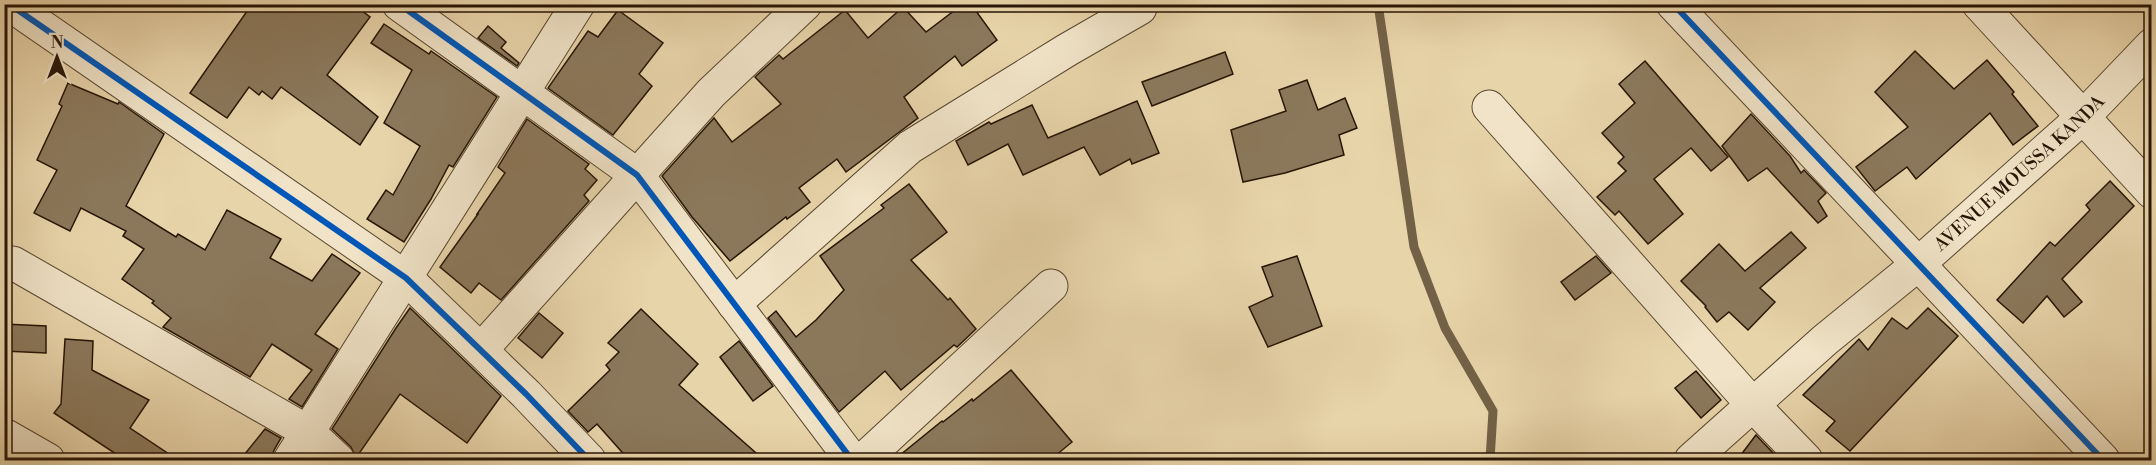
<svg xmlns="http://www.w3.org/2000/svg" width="2156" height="465" viewBox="0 0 2156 465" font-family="'Libre Bodoni',serif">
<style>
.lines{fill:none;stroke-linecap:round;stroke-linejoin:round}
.stream{stroke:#736147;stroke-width:9}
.building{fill:#8b785b;stroke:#271506;stroke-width:1.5}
.minor-casing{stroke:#57452f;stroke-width:35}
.minor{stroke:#f0e3c7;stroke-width:33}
.cycleway-casing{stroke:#f0e3c7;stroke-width:10}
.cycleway{stroke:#0057b8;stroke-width:6}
.labels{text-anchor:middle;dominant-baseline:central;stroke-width:4.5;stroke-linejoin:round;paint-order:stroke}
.street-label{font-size:18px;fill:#271506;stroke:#f0e3c7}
</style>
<rect width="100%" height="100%" fill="#e8d4a9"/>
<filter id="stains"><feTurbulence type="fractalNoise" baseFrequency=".00333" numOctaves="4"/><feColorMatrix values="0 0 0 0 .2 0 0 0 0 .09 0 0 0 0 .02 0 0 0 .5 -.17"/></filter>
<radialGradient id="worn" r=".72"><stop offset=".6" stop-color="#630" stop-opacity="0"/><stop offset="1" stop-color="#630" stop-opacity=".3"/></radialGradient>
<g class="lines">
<!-- stream -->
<path class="stream" d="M1378 4 1414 247 1445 328 1493 411 1490 460"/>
</g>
<!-- building -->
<g class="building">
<path d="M252 4H353L370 17 327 75 378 117 360 145 281 87 272 99 262 91 259 95 249 87 227 118 190 93Z"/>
<path d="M963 4H971L997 40 962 66 955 56 904 97 918 118 846 172 837 159 799 188 810 202 787 219 786 217 730 261 692 217 662 176 714 118 732 142 781 104 755 77 779 55 783 59 845 10 868 38 903 7 926 32Z"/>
<path d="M618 10 663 43 639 74 652 86 613 135 548 88 588 31 598 37Z"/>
<path d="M384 24 429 54 431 51 497 97 453 167 449 165 431 199 404 242 367 219 386 190 393 195 420 146 384 123 412 70 371 43Z"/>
<path d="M488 26 506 42 501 48 519 63 517 66 478 38Z"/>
<path d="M1915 51 1954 89 1987 60 2014 92 2012 94 2038 126 2013 145 1990 113 1916 179 1907 167 1875 191 1856 167 1908 127 1875 92Z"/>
<path d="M1225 52 1233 74 1152 106 1142 82Z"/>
<path d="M1645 61 1728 157 1711 171 1691 148 1654 179 1683 214 1648 244 1619 211 1615 215 1597 197 1626 171 1618 163 1624 157 1602 133 1635 103 1619 84Z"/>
<path d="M1307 80 1318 110 1345 98 1357 128 1339 135 1344 155 1285 173 1243 182 1231 130 1286 111 1279 90Z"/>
<path d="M68 83 118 104 119 102 164 134 126 206 176 237 178 234 205 250 227 210 281 239 270 258 312 281 332 254 360 273 315 334 338 349 302 407 289 399 312 370 272 344 250 377 163 327 171 318 152 303 154 301 122 279 144 249 123 236 126 231 81 208 70 231 34 213 57 170 37 160 62 106 59 104Z"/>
<path d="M1137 101 1159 153 1132 164 1130 159 1100 175 1084 147 1023 175 1008 144 968 165 956 141 989 122 991 124 1032 105 1048 138Z"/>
<path d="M1751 114 1790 156 1801 173 1804 170 1826 193 1818 201 1827 216 1818 223 1767 168 1748 181 1722 146Z"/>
<path d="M527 119 589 164 585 169 597 180 584 195 589 201 501 300 479 283 471 293 440 267 478 214H477L505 173 498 167Z"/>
<path d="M2110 181 2134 206 2062 279 2082 302 2064 317 2047 296 2023 323 1997 300 2050 242 2055 246 2090 210 2086 205Z"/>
<path d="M909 184 947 232 911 260 948 300 950 298 976 329 957 347 954 345 901 390 885 371 839 412 768 318 776 311 796 337 816 320 844 290 820 256 884 208 881 205Z"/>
<path d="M1791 232 1806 248 1760 288 1775 302 1748 330 1729 312 1717 322 1705 307 1706 306 1681 281 1719 244 1745 271Z"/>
<path d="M1297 256 1322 326 1268 347 1249 307 1273 296 1262 267Z"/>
<path d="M1596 256 1611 273 1575 300 1561 282Z"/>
<path d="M410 308 501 396 467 443 400 394 356 458 351 447 332 429 396 328Z"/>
<path d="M1928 308 1958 336 1850 451 1826 431 1835 421 1803 395 1859 339 1868 350 1892 318 1907 329Z"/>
<path d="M641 309 698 364 679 385 764 460H629L597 424 588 432 568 411 610 370 606 365 619 352 608 343Z"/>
<path d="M539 313 563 333 542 358 518 338Z"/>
<path d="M4 324 46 326V353L4 351Z"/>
<path d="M65 339 93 341 92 370 149 400 130 428 178 460H125L54 413 61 404Z"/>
<path d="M739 341 773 386 753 401 720 357Z"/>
<path d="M1011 370 1072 442 1050 460H894L942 421 943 422 972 399 973 401Z"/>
<path d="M1696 371 1721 400 1701 418 1675 388Z"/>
<path d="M265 429 281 438 274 450 271 460H240Z"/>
<path d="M1756 435 1774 454 1768 460H1737Z"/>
</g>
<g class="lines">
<defs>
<g id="minor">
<path d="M9 4 406 278 526 394 589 460"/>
<path d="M399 4 637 175 852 460"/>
<path d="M1673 4 2103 460"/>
<path d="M1979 4 2152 192"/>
<path d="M1489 107 1753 405 1806 460"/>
<path d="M13 263 308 432 338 460"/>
<path d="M734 304 910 147 1067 50 1140 8"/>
<path d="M481 350 711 93 805 4"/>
<path d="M6 436 48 460"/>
<path d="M290 460 578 4"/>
<path d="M863 460 1051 286"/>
<path id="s1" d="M1691 460 1825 340 1917 265 2083 117 2152 45"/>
</g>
</defs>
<!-- minor casing -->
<use href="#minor" class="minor-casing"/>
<!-- minor -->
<use href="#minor" class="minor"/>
<defs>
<g id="cycleway">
<path d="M9 4 406 278 526 394 589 460"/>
<path d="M399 4 637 175 852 460"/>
<path d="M1673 4 2103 460"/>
</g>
</defs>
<!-- cycleway casing -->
<use href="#cycleway" class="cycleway-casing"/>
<!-- cycleway -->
<use href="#cycleway" class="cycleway"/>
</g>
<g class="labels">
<!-- street labels -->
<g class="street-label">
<text stroke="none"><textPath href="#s1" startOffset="436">AVENUE MOUSSA KANDA</textPath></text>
</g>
</g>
<!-- margin -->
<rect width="2156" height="465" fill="none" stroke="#e8d4a9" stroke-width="24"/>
<rect x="6" y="6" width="2144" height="453" fill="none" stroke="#271506" stroke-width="3"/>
<rect x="12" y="12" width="2132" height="441" fill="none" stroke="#271506" stroke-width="1.5"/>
<!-- north arrow -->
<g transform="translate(57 57)" stroke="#f0e3c7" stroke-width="4.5" paint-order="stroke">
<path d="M0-4.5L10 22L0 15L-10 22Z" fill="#271506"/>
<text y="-9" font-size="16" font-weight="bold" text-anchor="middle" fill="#271506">N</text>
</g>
<rect width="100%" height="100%" filter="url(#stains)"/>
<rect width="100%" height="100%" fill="url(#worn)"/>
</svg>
